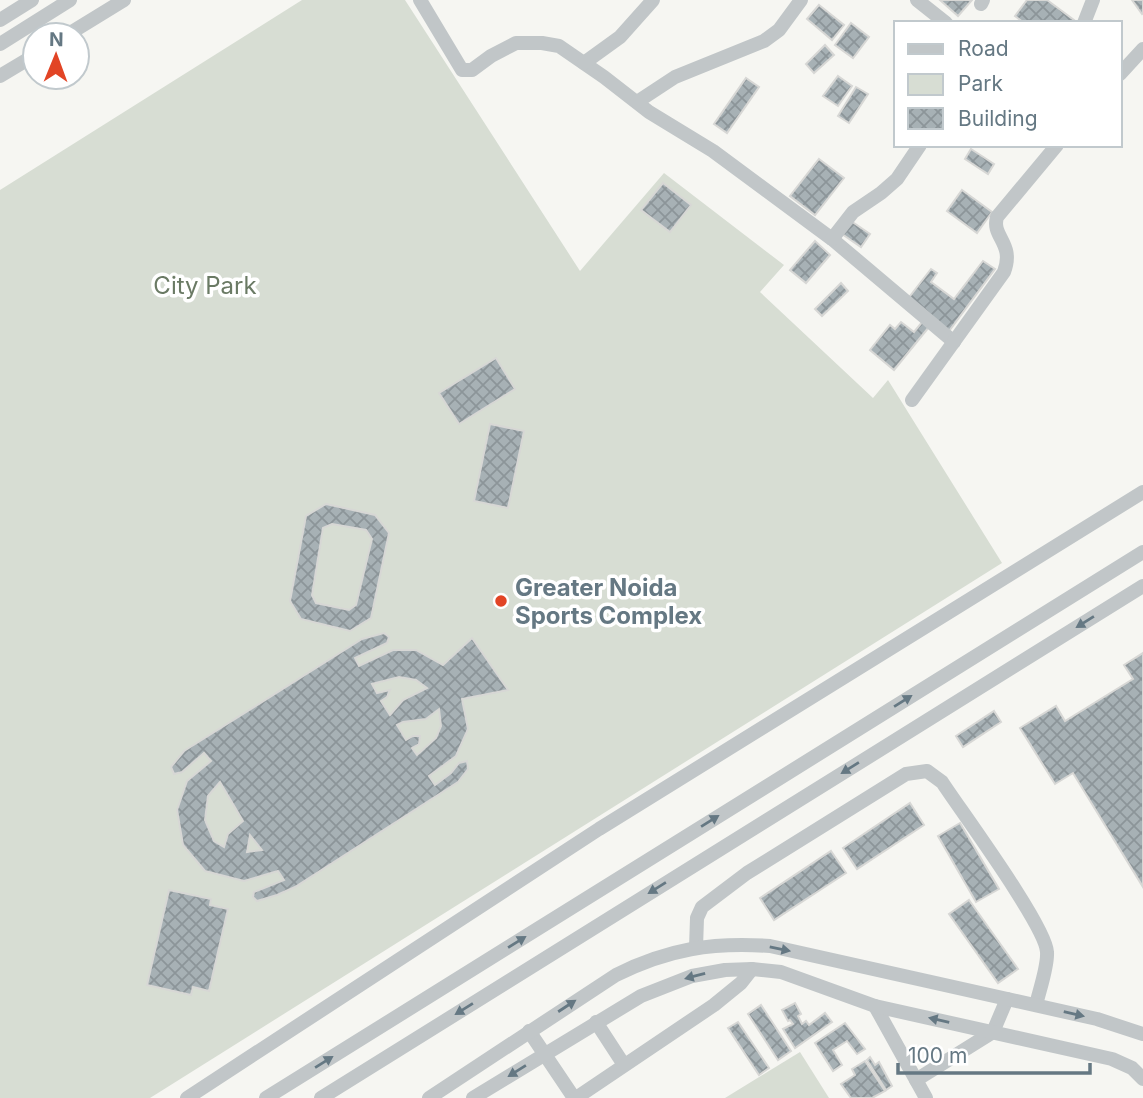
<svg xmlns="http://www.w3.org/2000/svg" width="1143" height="1098" viewBox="0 0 1143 1098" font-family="Inter,sans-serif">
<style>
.green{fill:#d7ddd3}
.building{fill:url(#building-cross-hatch);stroke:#d7d7d5;stroke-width:2;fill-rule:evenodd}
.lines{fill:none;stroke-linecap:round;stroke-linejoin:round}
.minor{stroke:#c1c6c8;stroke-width:14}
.oneway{fill:#657883}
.poi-dot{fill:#e24425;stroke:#fff;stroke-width:2.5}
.labels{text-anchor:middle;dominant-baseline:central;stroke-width:7;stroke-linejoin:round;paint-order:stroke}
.park-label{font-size:24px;fill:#6a7a64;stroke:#fff}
.poi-label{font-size:24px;font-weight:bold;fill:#657883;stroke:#fff;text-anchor:start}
</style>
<defs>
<pattern id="building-cross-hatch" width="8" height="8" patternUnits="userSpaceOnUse" patternTransform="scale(1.75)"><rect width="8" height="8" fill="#a7b1b5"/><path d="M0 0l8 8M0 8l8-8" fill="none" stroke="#8c9599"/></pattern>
</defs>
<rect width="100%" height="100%" fill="#f6f6f2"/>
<!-- green -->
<g class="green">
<path d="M302 0H405L580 271 664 173 784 265 760 292 873 398 888 380 1002 563 150 1098H0V190Z"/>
<path d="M800 1052 829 1098H725Z"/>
</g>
<!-- building -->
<g class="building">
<path d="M940 0H972L958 16Z"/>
<path d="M1027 0H1047L1074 20 1072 23H1024L1015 16Z"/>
<path d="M1132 0H1143V13L1142 14Z"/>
<path d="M819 5 844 25 832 40 807 19Z"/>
<path d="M851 23 869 37 853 58 835 45Z"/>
<path d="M825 45 834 55 814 73 806 64Z"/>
<path d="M838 76 852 86 838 106 823 96Z"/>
<path d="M746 78 759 87 727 133 714 124Z"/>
<path d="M856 87 868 94 849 123 838 116Z"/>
<path d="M971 149 994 164 988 174 965 159Z"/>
<path d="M819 159 844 178 815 215 790 196Z"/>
<path d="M663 183 691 205 670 232 641 210Z"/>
<path d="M962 190 992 212 977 233 947 211Z"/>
<path d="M851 221 870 234 861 247 842 234Z"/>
<path d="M815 241 830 255 806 283 790 270Z"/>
<path d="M983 261 995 269 949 331 907 300 931 269 937 273 931 282 954 299Z"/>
<path d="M841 283 848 291 822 316 815 309Z"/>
<path d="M923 321 929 327 894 370 870 350 890 325 895 329 901 322 914 332Z"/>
<path d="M496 358 515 389 459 424 439 393Z"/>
<path d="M490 424 524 431 508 508 474 501Z"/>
<path d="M326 504 375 515 389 533 371 618 350 631 301 619 290 601 306 516ZM332 524 366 530 372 539 356 605 349 610 316 603 312 595 323 528Z"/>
<path d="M384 633 389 637 387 643 355 658 359 666 393 650H416L443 665 472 638 508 690 462 699 468 729 456 756 429 776 435 785 451 773 459 763 467 761 468 769 458 782 295 887 277 895 257 901 253 897 254 892 284 880 278 871 244 881 205 871 183 845 177 810 187 781 211 761 204 753 182 772 174 774 171 767 184 751 362 639ZM399 677 416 680 427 688 403 700 390 715 381 701 387 697 390 690 377 693 372 684ZM439 709 441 726 436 738 417 755 412 748 419 744 420 736H413L406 740 397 725 403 722 426 719ZM220 782 243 821 228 834 224 847 214 841 205 820 208 796ZM250 835 262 850 247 852Z"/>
<path d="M1143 653V887L1073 773 1055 784 1020 728 1056 706 1065 721 1133 679 1124 665Z"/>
<path d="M994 711 1001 722 963 747 956 736Z"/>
<path d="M910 803 924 825 857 869 843 848Z"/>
<path d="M960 823 999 889 976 902 938 836Z"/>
<path d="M831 851 846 873 774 920 760 898Z"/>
<path d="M169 890 211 899 210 905 228 909 209 991 193 987 191 995 147 985Z"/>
<path d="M969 900 1018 969 998 983 949 914Z"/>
<path d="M795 1003 801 1014 798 1016 802 1024 806 1021 809 1025 825 1013 832 1022 795 1048 783 1029 793 1024 790 1020 788 1021 782 1010Z"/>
<path d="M761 1005 791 1051 778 1060 748 1014Z"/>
<path d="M738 1022 769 1068 759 1075 728 1028Z"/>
<path d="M845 1023 865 1049 857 1054 847 1041 833 1050 842 1065 833 1071 815 1043Z"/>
<path d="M870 1057 875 1065 879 1062 892 1086 886 1090 867 1060Z"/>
<path d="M865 1061 885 1091 872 1098H851L841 1084 855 1075 852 1069Z"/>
</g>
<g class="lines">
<!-- minor -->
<g class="minor">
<path d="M420 0 462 70H472L491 56 516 43H542L559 46 604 77 649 112 713 151 832 239 954 342"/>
<path d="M917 0 946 23"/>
<path d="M981 4 983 0"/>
<path d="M0 20 32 0"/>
<path d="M1084 23 1093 0"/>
<path d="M67 35 124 0"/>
<path d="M0 44 70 0"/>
<path d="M584 63 620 37 653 0"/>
<path d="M1120 74 1143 49"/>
<path d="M0 76 35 55"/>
<path d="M637 102 675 77 764 41 779 30 801 0"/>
<path d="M832 239 853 212 881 193 897 179 920 145"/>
<path d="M912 400 1004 272C1015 243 991 237 997 217L1057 145"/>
<path d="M696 948 697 918 702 907 747 873 906 774 927 771 942 782C961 811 1046 926 1047 952 1048 967 1039 991 1036 1005"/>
<path d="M875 1006 926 1098"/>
<path d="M596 1022 624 1065"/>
<path d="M529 1031 574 1098"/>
<path d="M916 1080 993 1032 1007 999"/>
<path d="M187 1098 599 829 1143 492"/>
<path d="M266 1098 1143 552"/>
<path d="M321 1098 1143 586"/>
<path d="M429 1098 616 975C668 949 712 942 770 946L1097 1019 1143 1034"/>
<path d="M473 1098 641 996 692 976 725 970 752 969 781 972 875 1006 1112 1059 1132 1068 1143 1079"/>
<path d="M576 1098 714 1005 741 983 752 969"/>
</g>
</g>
<!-- one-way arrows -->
<defs><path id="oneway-solid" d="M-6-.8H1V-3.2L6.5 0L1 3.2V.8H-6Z" transform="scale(1.75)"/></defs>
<g class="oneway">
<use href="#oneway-solid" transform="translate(1085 622) rotate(148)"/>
<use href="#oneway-solid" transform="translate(903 701) rotate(-32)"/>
<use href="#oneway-solid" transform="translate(850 768) rotate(148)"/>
<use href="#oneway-solid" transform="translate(710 821) rotate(-32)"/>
<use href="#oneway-solid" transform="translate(657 888) rotate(148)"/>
<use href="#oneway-solid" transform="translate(517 942) rotate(-32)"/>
<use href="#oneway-solid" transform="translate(780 949) rotate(12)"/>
<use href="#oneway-solid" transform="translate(695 976) rotate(165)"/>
<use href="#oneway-solid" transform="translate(567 1006) rotate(-33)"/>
<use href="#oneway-solid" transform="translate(464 1009) rotate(148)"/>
<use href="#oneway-solid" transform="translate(1074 1014) rotate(13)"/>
<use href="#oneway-solid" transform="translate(939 1020) rotate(-167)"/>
<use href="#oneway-solid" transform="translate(324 1062) rotate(-32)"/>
<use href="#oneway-solid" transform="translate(517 1071) rotate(148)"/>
</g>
<!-- markers -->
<circle class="poi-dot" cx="501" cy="601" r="7"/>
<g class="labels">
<!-- park labels -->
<g class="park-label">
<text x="205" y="285">City Park</text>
</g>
<!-- poi labels -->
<g class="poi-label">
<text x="515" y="587">Greater Noida<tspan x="515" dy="28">Sports Complex</tspan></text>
</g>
</g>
<!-- legend -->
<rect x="894" y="21" width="228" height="126" fill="#ffffff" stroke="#c1c9cd" stroke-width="2"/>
<rect x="908" y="44" width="35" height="10" fill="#c1c6c8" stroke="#c1c9cd" stroke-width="2"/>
<text x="958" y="56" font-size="21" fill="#657883">Road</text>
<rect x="908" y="74" width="35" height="21" fill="#d7ddd3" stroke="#c1c9cd" stroke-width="2"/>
<text x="958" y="91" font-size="21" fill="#657883">Park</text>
<rect x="908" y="108" width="35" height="21" fill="url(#building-cross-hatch)" stroke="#c1c9cd" stroke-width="2"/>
<text x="958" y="126" font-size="21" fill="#657883">Building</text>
<!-- north arrow -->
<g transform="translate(56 56) rotate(1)"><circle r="33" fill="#ffffff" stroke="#c1c9cd" stroke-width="2"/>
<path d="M0-5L12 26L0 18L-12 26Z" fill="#e24425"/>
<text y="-10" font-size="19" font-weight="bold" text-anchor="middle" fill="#657883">N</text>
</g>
<!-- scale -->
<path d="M898 1063v10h192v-10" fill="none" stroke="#657883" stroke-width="3.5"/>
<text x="908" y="1063" font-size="21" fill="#657883" stroke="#ffffff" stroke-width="5" paint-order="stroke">100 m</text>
</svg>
